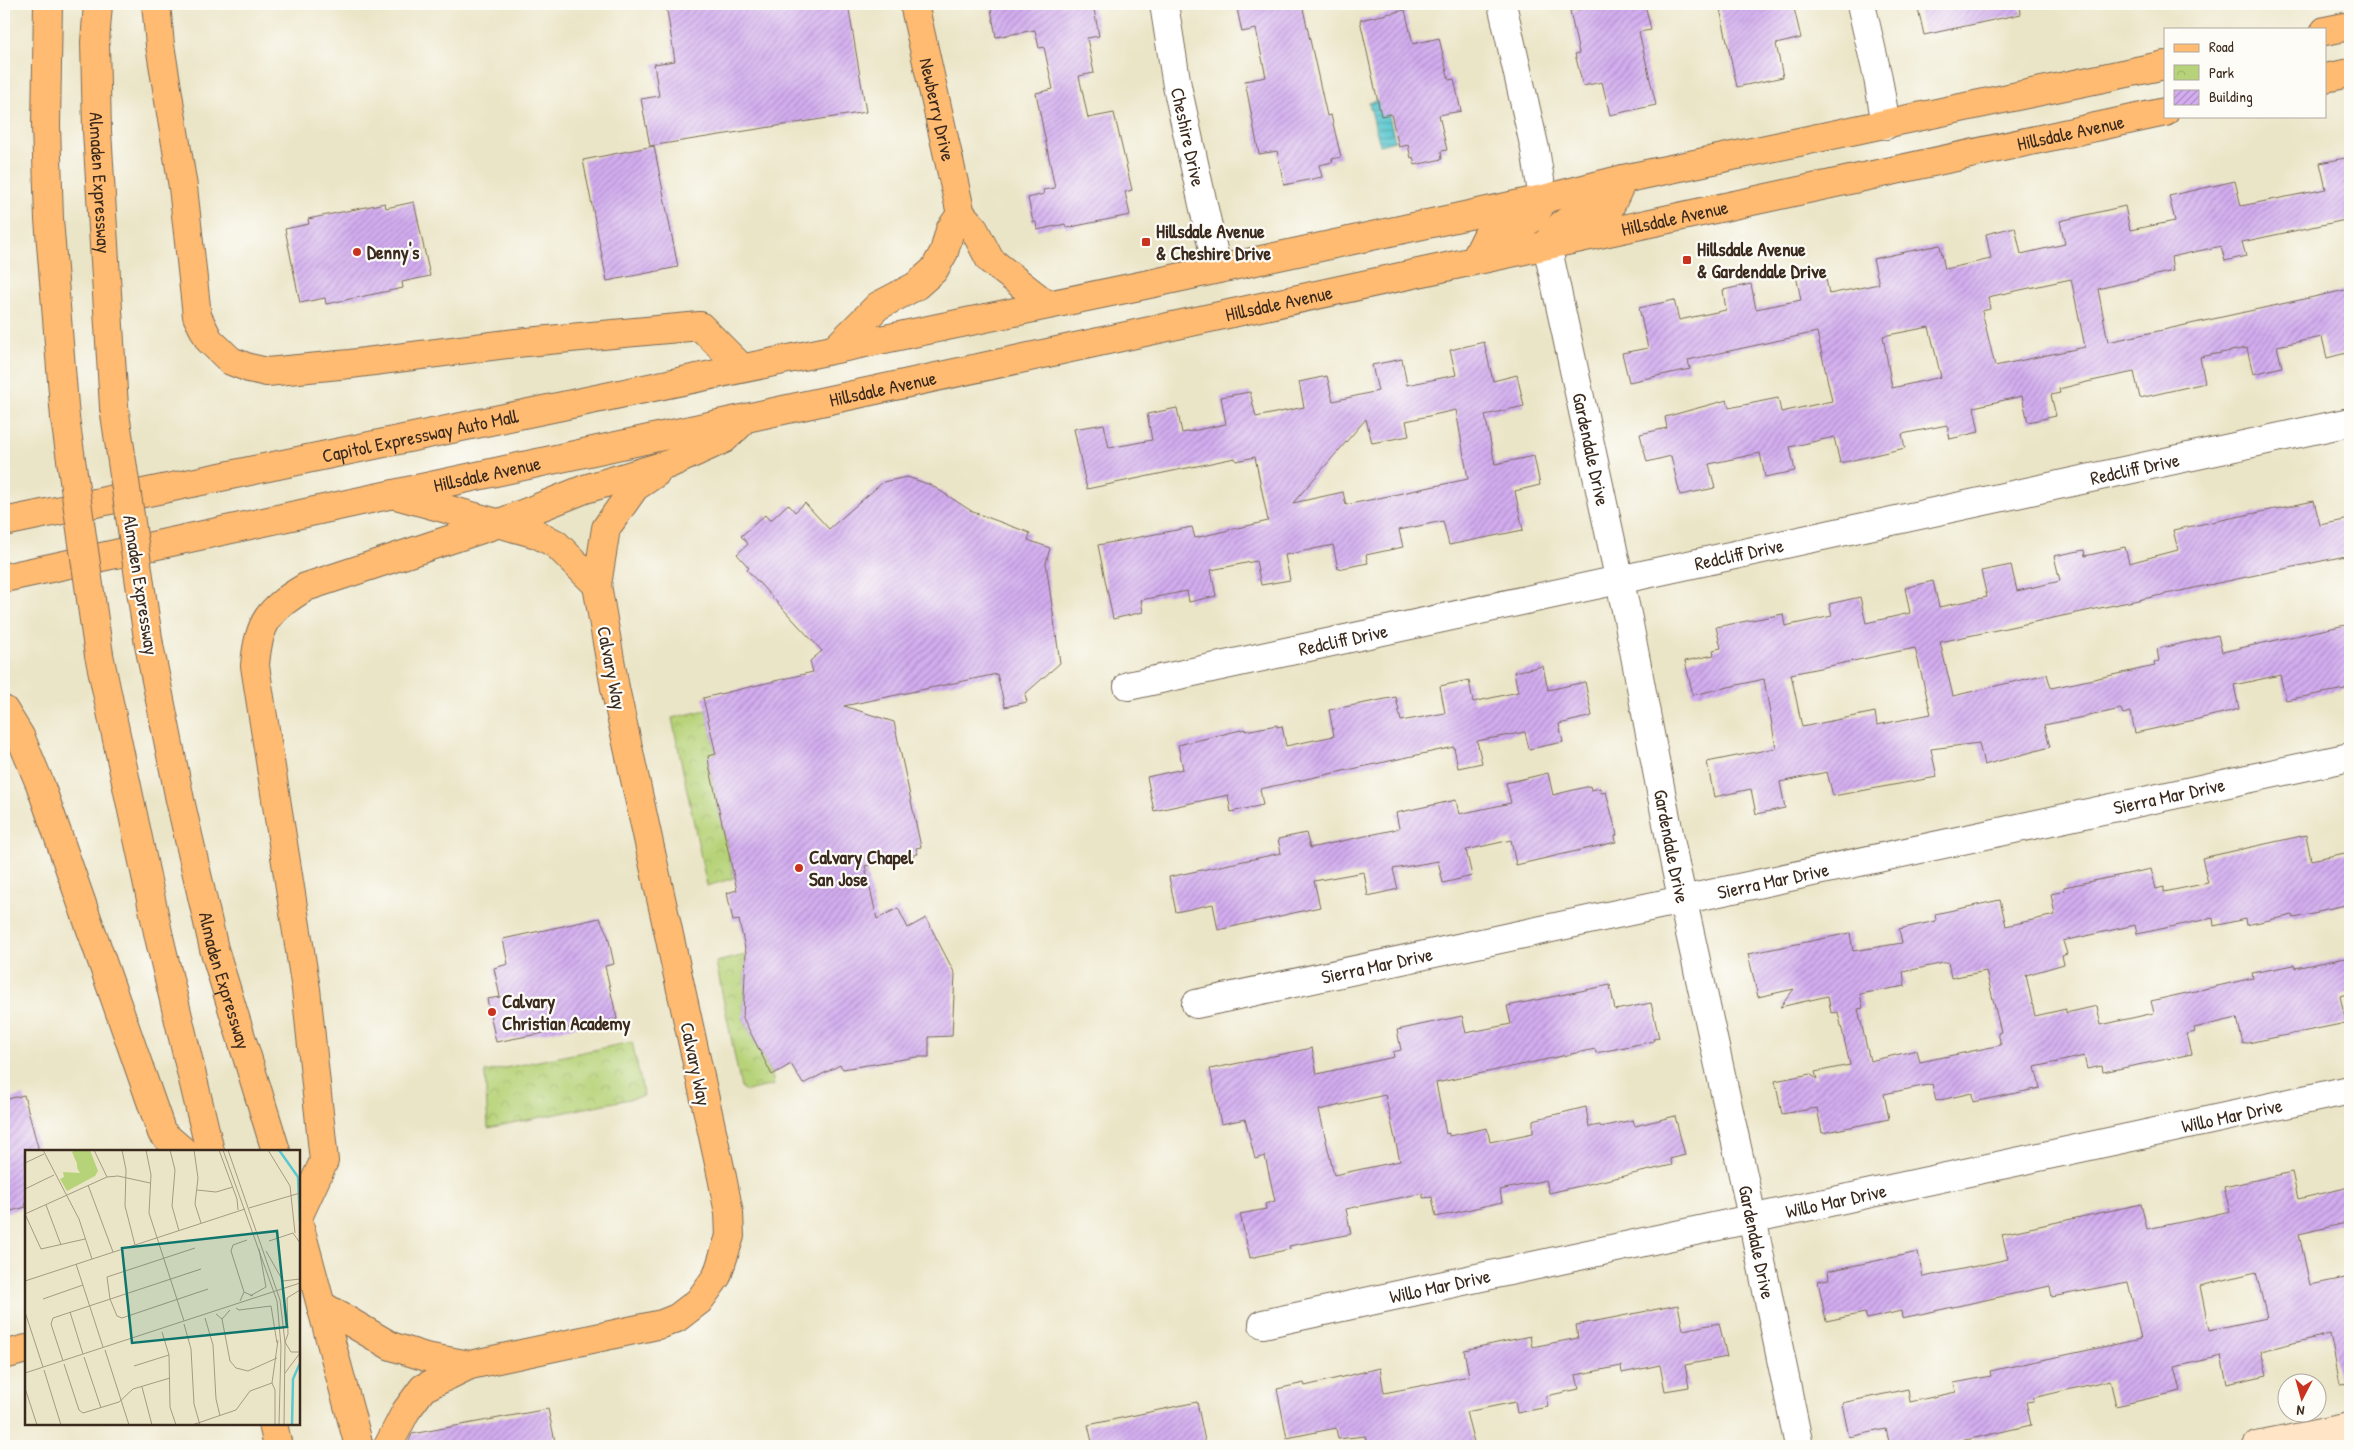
<svg xmlns="http://www.w3.org/2000/svg" width="2354" height="1450" viewBox="0 0 2354 1450" font-family="'Patrick Hand',sans-serif">
<style>
.park{fill:url(#park-crowns);stroke:#797e4c}
.water{fill:url(#water-rules);stroke:#4b7977}
.building{fill:url(#building-hatch);fill-rule:evenodd}
.lines{fill:none;stroke-linecap:round;stroke-linejoin:round}
.street-casing{stroke:#796b59;stroke-width:30}
.secondary-casing{stroke:#796b59;stroke-width:30}
.primary-casing{stroke:#796b59;stroke-width:30}
.highway-casing{stroke:#796b59;stroke-width:30}
.street{stroke:#fff;stroke-width:28}
.secondary{stroke:#ffe4c6;stroke-width:28}
.primary{stroke:#ffbb71;stroke-width:28}
.highway{stroke:#ffbb71;stroke-width:28}
.primary-bridge-casing{stroke:#796b59;stroke-width:30;stroke-linecap:butt}
.primary-bridge{stroke:#ffbb71;stroke-width:28}
.poi-dot{fill:#c8321e;stroke:#fdfcf7;stroke-width:2}
.labels{text-anchor:middle;dominant-baseline:central;stroke-width:4.5;stroke-linejoin:round;paint-order:stroke}
.street-label{font-size:19px;fill:#3b2a1e;stroke:#fdfcf7}
.poi-label{font-size:19px;font-weight:bold;fill:#3b2a1e;stroke:#fdfcf7;text-anchor:start}
.inset-river{fill:none;stroke:#5bc8d0;stroke-width:2.5}
.inset-road{fill:none;stroke:#a59a83;stroke-width:1}
.view{fill:#0f766e;fill-opacity:0.15;stroke:#0f766e;stroke-width:2.5}
.inset-edge{fill:none;stroke:#3b2a1e;stroke-width:2.5}
</style>
<defs>
<pattern id="park-crowns" width="20" height="18" patternUnits="userSpaceOnUse" patternTransform="scale(1.25)"><rect width="20" height="18" fill="#b7d379"/><path d="M2 6a3 3 0 1 1 6 0M12 15a3 3 0 1 1 6 0" fill="none" stroke="#9eb568"/></pattern>
<pattern id="water-rules" width="6" height="5" patternUnits="userSpaceOnUse" patternTransform="scale(1.25)"><rect width="6" height="5" fill="#5bc8d0"/><path d="M0 2.5h6" fill="none" stroke="#4ca3a8"/></pattern>
<pattern id="building-hatch" width="6" height="6" patternUnits="userSpaceOnUse" patternTransform="scale(1.25)"><rect width="6" height="6" fill="#d3adf0"/><path d="M-1 1l2-2M0 6l6-6M5 7l2-2" fill="none" stroke="#ac8dc2"/></pattern>
</defs>
<rect width="100%" height="100%" fill="#fdfcf7"/>
<filter id="ink" filterUnits="userSpaceOnUse"><feTurbulence type="fractalNoise" baseFrequency=".02" numOctaves="2"/><feDisplacementMap in="SourceGraphic" scale="10" xChannelSelector="R" yChannelSelector="G"/><feConvolveMatrix kernelMatrix="1 2 1 2 8 2 1 2 1" color-interpolation-filters="sRGB"/></filter>
<filter id="wash" filterUnits="userSpaceOnUse"><feTurbulence type="fractalNoise" baseFrequency=".0096" numOctaves="4" result="noise"/><feDisplacementMap in="SourceGraphic" scale="20" xChannelSelector="R" yChannelSelector="G"/><feGaussianBlur stdDeviation="1.12" result="paint"/><feColorMatrix in="noise" values="0 0 0 0 0 0 0 0 0 0 0 0 0 0 0 0 0 1.4 0 .05"/><feComposite in="paint" operator="in"/></filter>
<g filter="url(#wash)">
<rect width="100%" height="100%" fill="#ebe5c7"/>
<!-- park -->
<g class="park">
<path d="M706 710 716 754 709 765 734 878 707 886 672 718Z"/>
<path d="M746 955 743 1018 772 1075 774 1085 746 1091 741 1088 716 962Z"/>
<path d="M632 1042 644 1096 488 1128 485 1072Z"/>
</g>
<!-- water -->
<path class="water" d="M1385 99 1395 141 1380 145 1369 103Z"/>
<g id="blocks">
<!-- building -->
<g class="building">
<path d="M666 4H848L866 112 650 146 641 99 659 96 654 64 675 61Z"/>
<path d="M990 4H1093L1099 36 1087 38 1094 73 1079 76 1088 118 1114 113 1132 190 1125 192 1130 215 1066 228 1065 224 1037 230 1036 222H1033L1028 198 1044 194 1043 190 1055 188 1036 93 1053 89 1044 47 1039 48 1035 30 996 37Z"/>
<path d="M1236 4H1302L1327 116 1331 115 1341 157 1332 159 1333 162 1319 165 1322 177 1284 185 1277 151 1259 154 1245 81 1266 77 1256 29 1242 32Z"/>
<path d="M1605 4H1645L1651 30 1639 32 1656 105 1610 115 1602 82 1583 86 1575 54 1579 53 1570 11Z"/>
<path d="M1719 4H1793L1801 38 1776 44 1783 77 1737 87Z"/>
<path d="M1917 4H2020L2021 14 1924 35Z"/>
<path d="M1405 10 1413 44 1439 38 1449 80 1454 79 1461 111 1439 115 1447 150 1441 151 1442 159 1415 165 1413 157 1411 158 1408 145 1399 147 1391 114 1381 116 1360 20Z"/>
<path d="M654 146 678 267 607 281 583 160Z"/>
<path d="M2350 157V219L2242 242 2246 256 2225 261 2221 246 2171 257 2173 271 2098 289 2108 342 2350 289V352L2327 358 2322 337 2277 346 2282 367 2253 374 2247 348 2200 357 2205 383 2140 398 2134 372 2087 382 2059 389 2060 393 2051 395 2056 416 2028 422 2022 396 1974 407 1979 432 1950 439 1947 425 1902 434 1905 448 1840 463 1834 437 1790 447 1795 471 1765 477 1760 453 1709 464 1715 488 1680 495 1671 456 1647 462 1640 434 1667 428 1665 417 1727 400 1729 408 1778 398 1781 412 1832 401 1817 332 1688 360 1690 369 1629 382 1622 353 1648 348 1639 308 1674 300 1679 320 1726 310 1723 290 1751 284 1756 309 1801 300 1796 275 1824 269 1829 294 1879 284 1873 259 1910 251 1940 245 1945 269 1991 259 1986 234 2015 227 2021 254 2065 244 2060 221 2125 206 2130 230 2175 221 2169 196 2235 181 2241 206 2326 189 2320 163ZM2071 279 2085 347 1995 366 1982 311 1990 309 1988 297ZM1929 327 1941 377 1892 388 1883 336Z"/>
<path d="M414 202 430 276 402 282 403 288 326 304 325 298 300 303 285 229 309 224 308 219 385 203 386 208Z"/>
<path d="M1484 342 1493 381 1517 375 1524 406 1485 415 1495 464 1534 456 1540 485 1515 491 1523 530 1449 545 1443 521 1399 530 1403 547 1366 555 1368 563 1338 569 1333 545 1285 555 1290 580 1261 585 1256 561 1211 570 1216 596 1189 602 1187 591 1141 600 1143 612 1113 619 1098 545 1192 527 1195 538 1268 521 1255 457 1236 461 1235 458 1087 489 1074 429 1104 424 1109 448 1152 440 1147 414 1177 408 1182 433 1226 424 1221 397 1250 392 1256 417 1304 407 1299 382 1327 376 1333 401 1378 391 1372 365 1402 359 1407 385 1456 375 1450 350ZM1456 410 1468 479 1346 505 1343 492 1293 503 1366 419 1372 443 1409 436 1406 421Z"/>
<path d="M907 477 931 485 973 512 1030 533 1028 540 1050 548 1046 563 1060 663 1025 694 1027 702 1005 707 997 674 844 706 894 722 921 847 916 848 918 854 865 866 877 919 898 908 908 928 926 918 955 974 952 1036 929 1037V1057H916L843 1069 840 1065 803 1084 791 1064 772 1075 743 1018 746 953 739 920 733 921 727 893 737 890 709 765 708 756 716 754 703 698 813 672 810 661 822 651 747 570 749 568 737 554 748 544 741 536 765 515 770 521 788 504 795 512 805 503 829 529 883 482Z"/>
<path d="M2314 501 2320 525 2350 519V555L1940 642 1953 696 2047 674 2051 688 2155 666 2154 663 2159 661 2157 649 2218 635 2222 652 2350 624V688L2286 700 2280 675 2234 685 2239 709 2194 720 2135 733 2131 712 2123 714 2121 709 2098 714 2044 725 2050 747 1984 765 1979 743 1931 749 1937 777 1833 796 1827 772 1780 782 1785 808 1756 814 1751 789 1714 797 1707 762 1776 748 1764 679 1693 695 1685 661 1714 655 1713 650 1721 648 1716 627 1783 614 1785 626 1832 616 1829 604 1860 597 1866 623 1910 613 1905 588 1933 581 1939 607 1987 597 1981 571 2011 565 2017 591 2060 581 2054 556 2084 550 2085 556 2125 547 2129 563 2178 550 2173 530ZM1915 648 1931 714 1877 725 1875 712 1802 727 1791 674Z"/>
<path d="M1543 666 1548 690 1585 682 1592 716 1559 724 1563 742 1529 749 1525 732 1477 741 1482 763 1458 768 1454 747 1260 789 1263 805 1231 812 1228 795 1154 811 1147 777 1183 769 1178 745 1245 729V731L1277 725V727L1282 726 1286 746 1334 736 1329 710 1396 697 1401 721 1445 713 1440 686 1469 680 1473 702 1518 692 1514 672Z"/>
<path d="M1548 773 1553 795 1590 786 1591 790 1600 788 1601 793 1606 792 1617 835 1615 836 1616 842 1516 865 1511 840 1466 850 1472 876 1443 883 1438 861 1393 869 1398 889 1368 896 1364 872 1314 881 1320 907 1218 930 1213 904 1176 912 1169 877 1281 853 1278 839 1306 833 1310 848 1393 830 1399 828 1396 813 1456 800 1459 814 1511 803 1506 783Z"/>
<path d="M2306 835 2311 860 2350 852V904L2318 911V913L2294 918 2293 915 2246 925 2245 919 2214 926 2213 918 2137 934 2135 925 2063 941 2067 954 2062 956 2064 964 2026 975 2035 1016 2066 1009V1013L2097 1006 2101 1025 2154 1013 2151 1001 2253 978 2252 973 2294 965 2295 968 2350 957V993L2340 996 2346 1023 2243 1044 2237 1018 2194 1028 2195 1032 2187 1034 2192 1054 2103 1072 2102 1066 2087 1069 2084 1056 2035 1067 2040 1088 1973 1102 1972 1093 1936 1101 1932 1084 1884 1094 1889 1119 1822 1133 1817 1108 1782 1114 1775 1081 1810 1074 1817 1079 1815 1072 1850 1065 1838 1012 1831 1013 1828 996 1780 1007 1794 989 1758 997 1748 954 1850 933 1853 951 1902 943 1899 929 1936 921 1935 914 2000 900 2006 926 2055 915 2051 894 2065 891 2064 887 2151 869 2156 889 2164 887V892L2208 883 2202 858ZM1948 962 1951 978 1986 971 2001 1032 1998 1033 2001 1045 1920 1062 1917 1050 1870 1061 1858 1009 1863 1008 1860 994 1905 986 1903 972Z"/>
<path d="M600 918 608 936 614 964 605 966 617 1019 496 1042 487 999 500 997 494 968 508 964 503 939Z"/>
<path d="M1610 985 1615 1010 1651 1003 1659 1038 1653 1039 1654 1041 1596 1053 1595 1049 1436 1083 1446 1134 1449 1133V1136L1487 1128 1490 1142 1533 1133V1120L1586 1107 1589 1127 1600 1125 1601 1127 1633 1120 1635 1126 1675 1116 1685 1155 1670 1159 1672 1165 1549 1193 1546 1180 1500 1190 1502 1202 1436 1217 1432 1197 1423 1198V1193L1346 1209 1351 1234 1289 1246 1290 1249 1250 1258 1240 1214 1266 1209 1265 1204 1275 1201 1265 1156 1255 1159 1245 1119 1221 1124 1210 1069 1312 1048 1317 1074 1394 1057 1393 1052 1401 1050 1397 1030 1462 1016 1466 1033 1511 1024 1507 1006ZM1385 1095 1400 1161 1334 1175 1319 1110Z"/>
<path d="M24 1095 39 1151H26V1207L4 1213V1100Z"/>
<path d="M2292 1172 2298 1199 2350 1187V1222L2299 1234 2310 1285 2345 1278 2350 1299V1383L2340 1384 2330 1334 2261 1351 2267 1375 2227 1384 2221 1356 2175 1367 2181 1391 2116 1406 2110 1380 2033 1398 2034 1401 2026 1402 2031 1425 1970 1439 1935 1446H1890L1886 1429 1849 1437 1842 1403 1908 1389 1910 1402 1956 1392 1954 1383 1991 1376 1990 1371 2141 1339 2128 1282 2052 1297 2050 1286 1902 1318 1901 1311 1867 1319 1865 1313 1826 1321 1818 1281 1829 1279 1828 1271 1918 1252 1923 1277 1972 1267 2008 1259 2002 1234 2141 1204 2147 1229 2196 1219 2230 1211 2224 1187ZM2256 1272 2267 1318 2209 1330 2200 1286Z"/>
<path d="M1678 1305 1683 1330 1719 1323 1727 1357 1685 1365 1689 1387 1665 1391 1660 1365 1622 1373 1621 1366 1576 1375 1579 1389 1546 1396 1548 1407 1517 1413 1515 1402 1466 1412 1475 1446H1368L1365 1436 1338 1439 1336 1428 1287 1438 1277 1389 1304 1383 1305 1386 1380 1368 1384 1393 1430 1384 1469 1376 1464 1350 1530 1336 1532 1347 1578 1338 1576 1325Z"/>
<path d="M1197 1402 1206 1446H1093L1088 1425Z"/>
<path d="M548 1409 556 1446H407L412 1434Z"/>
</g>
</g>
</g>
<g filter="url(#ink)">
<use href="#blocks" fill-opacity="0" stroke="#796b59" stroke-width="1"/>
<g class="lines">
<defs>
<g id="street">
<path id="s1" d="M1164 4 1177 86 1217 268"/>
<path d="M1502 4 1535 149 1543 199"/>
<path d="M1861 4 1878 78 1886 125"/>
<path id="s2" d="M1547 245 1628 619 1675 865 1745 1184 1799 1446"/>
<path id="s3" d="M1128 686 2350 422"/>
<path id="s4" d="M1196 1004 2350 757"/>
<path id="s5" d="M1263 1324 2350 1090"/>
</g>
<path id="secondary" d="M2257 1446 2350 1427"/>
<g id="primary">
<path d="M48 4 46 125 49 219 65 418"/>
<path id="s6" d="M98 4 95 42 97 131 114 407"/>
<path id="s7" d="M914 4 961 214"/>
<path id="s8" d="M149 645 180 800 214 949 276 1151"/>
<path d="M99 655 159 937 210 1151"/>
<path d="M4 710 20 736 40 784 162 1133 183 1151"/>
<path d="M299 1224 359 1446"/>
<path d="M321 1305 391 1346 426 1357 470 1365"/>
<path d="M4 1355 26 1349"/>
<path d="M273 1424 278 1446"/>
<path d="M388 1446 406 1411 423 1388 470 1365 662 1324 677 1318 699 1301 717 1276 730 1236 729 1213 722 1177 615 688 597 585"/>
</g>
<g id="highway">
<path d="M156 4 160 45 183 187 197 316 209 340 231 361 249 368 267 372 350 364 516 343 700 326 742 368"/>
<path d="M2325 31 2350 26"/>
<path d="M2325 78 2350 73"/>
<path d="M1547 245C1561 215 1581 216 1609 209L1623 179"/>
<path d="M1475 260 1487 236C1515 229 1532 228 1543 199"/>
<path d="M835 349 878 306 916 286 934 270 944 252 950 230 961 214 973 227 990 260 1046 304"/>
<path d="M396 495 537 534 556 544 597 585"/>
<path id="s9" d="M4 522 1154 283 1543 199 1623 179 2165 65"/>
<path id="s10" d="M4 578 2165 112"/>
<path d="M597 585 606 528 635 487 656 473"/>
<path d="M299 1215 324 1161 306 989 255 666C258 622 269 609 306 587L500 523 585 489 669 464 724 439 738 426"/>
</g>
</defs>
<!-- street casing -->
<use href="#street" class="street-casing"/>
<!-- secondary casing -->
<use href="#secondary" class="secondary-casing"/>
<!-- primary casing -->
<use href="#primary" class="primary-casing"/>
<!-- highway casing -->
<use href="#highway" class="highway-casing"/>
<!-- street -->
<use href="#street" class="street"/>
<!-- secondary -->
<use href="#secondary" class="secondary"/>
<!-- primary -->
<use href="#primary" class="primary"/>
<!-- highway -->
<use href="#highway" class="highway"/>
<defs>
<g id="primary-bridge">
<path d="M114 407 149 645"/>
<path d="M65 418 99 655"/>
</g>
</defs>
<!-- primary-bridge casing -->
<use href="#primary-bridge" class="primary-bridge-casing"/>
<!-- primary-bridge -->
<use href="#primary-bridge" class="primary-bridge"/>
</g>
</g>
<!-- markers -->
<g class="poi-dot">
<rect x="1141" y="237" width="10" height="10" rx="2.5"/>
<circle cx="357" cy="252" r="5"/>
<rect x="1682" y="255" width="10" height="10" rx="2.5"/>
<circle cx="799" cy="868" r="5"/>
<circle cx="492" cy="1012" r="5"/>
</g>
<g class="labels">
<!-- street labels -->
<g class="street-label">
<text stroke="none"><textPath href="#s7" startOffset="108">Newberry Drive</textPath></text>
<text stroke="none"><textPath href="#s10" startOffset="2114">Hillsdale Avenue</textPath></text>
<text stroke="none"><textPath href="#s1" startOffset="135">Cheshire Drive</textPath></text>
<text stroke="none"><textPath href="#s6" startOffset="179">Almaden Expressway</textPath></text>
<text stroke="none"><textPath href="#s10" startOffset="1709">Hillsdale Avenue</textPath></text>
<text stroke="none"><textPath href="#s10" startOffset="1304">Hillsdale Avenue</textPath></text>
<text stroke="none"><textPath href="#s10" startOffset="899">Hillsdale Avenue</textPath></text>
<text stroke="none"><textPath href="#s9" startOffset="425">Capitol Expressway Auto Mall</textPath></text>
<text stroke="none"><textPath href="#s2" startOffset="209">Gardendale Drive</textPath></text>
<text stroke="none"><textPath href="#s3" startOffset="1030">Redcliff Drive</textPath></text>
<text stroke="none"><textPath href="#s10" startOffset="494">Hillsdale Avenue</textPath></text>
<text stroke="none"><textPath href="#s3" startOffset="625">Redcliff Drive</textPath></text>
<text transform="translate(141 585) rotate(81)">Almaden Expressway</text>
<text stroke="none"><textPath href="#s3" startOffset="220">Redcliff Drive</textPath></text>
<text transform="translate(612 668) rotate(79)">Calvary Way</text>
<text stroke="none"><textPath href="#s4" startOffset="995">Sierra Mar Drive</textPath></text>
<text stroke="none"><textPath href="#s2" startOffset="614">Gardendale Drive</textPath></text>
<text stroke="none"><textPath href="#s4" startOffset="590">Sierra Mar Drive</textPath></text>
<text stroke="none"><textPath href="#s4" startOffset="185">Sierra Mar Drive</textPath></text>
<text stroke="none"><textPath href="#s8" startOffset="344">Almaden Expressway</textPath></text>
<text transform="translate(696 1064) rotate(78)">Calvary Way</text>
<text stroke="none"><textPath href="#s5" startOffset="991">Willo Mar Drive</textPath></text>
<text stroke="none"><textPath href="#s5" startOffset="586">Willo Mar Drive</textPath></text>
<text stroke="none"><textPath href="#s2" startOffset="1019">Gardendale Drive</textPath></text>
<text stroke="none"><textPath href="#s5" startOffset="181">Willo Mar Drive</textPath></text>
</g>
<!-- poi labels -->
<g class="poi-label">
<text x="1156" y="231">Hillsdale Avenue<tspan x="1156" dy="22">&amp; Cheshire Drive</tspan></text>
<text x="1697" y="249">Hillsdale Avenue<tspan x="1697" dy="22">&amp; Gardendale Drive</tspan></text>
<text x="367" y="252">Denny's</text>
<text x="809" y="857">Calvary Chapel<tspan x="809" dy="22">San Jose</tspan></text>
<text x="502" y="1001">Calvary<tspan x="502" dy="22">Christian Academy</tspan></text>
</g>
</g>
<!-- overview -->
<g transform="translate(25 1150)">
<rect width="275" height="275" fill="#ebe5c7"/>
<path d="M50 0H65L73 21 70 26 42 41 35 29 39 27 38 22 56 23 47 2Z" fill="#b7d379"/>
<path d="M52 16a9 9 0 1 1 18 0a9 9 0 1 1-18 0Z" fill="#b7d379"/>
<path class="inset-river" d="M254 0 273 27 275 72M267 275 268 229 275 213"/>
<path class="inset-road" d="M18 0 54 69 67 109M69 0 82 27M97 0 101 20 100 56 110 95M121 0 126 25 124 63 159 171M145 0 150 20 147 56 154 81M169 0 173 28 170 54 176 73M194 0 212 49 213 60M198 0 252 151 256 196 254 275M203 0 255 150 260 192 259 275M243 0 265 36 270 83M0 13 19 4M63 35 88 102M0 39 29 25M172 40 191 42 208 37M21 55 36 95M224 58 275 43M0 64 82 27 93 26 125 33M0 64 16 99 60 89M244 91 268 83 275 93M170 98 82 127 85 149 92 166 97 168 183 139M241 101 258 131 275 129M51 114 78 197M0 131 220 59M219 142 206 101 208 95 222 90M225 146 241 137 234 99M18 149 58 135M215 151 219 142 228 146M211 158 214 160 246 156 252 193M0 162 18 217M45 162 58 204M191 164 197 169 205 160M180 168 188 195 191 249 195 266M197 169 205 211 211 218 223 221 252 208M159 174 166 199 169 254 175 275M137 182 144 205 145 257 151 275M260 192 266 202H275M260 192 263 184 262 148 275 140M80 200 104 275M59 207 76 258M38 211 26 174 28 168 176 119M39 214 54 260 58 263 94 252 108 239 145 228M109 216 144 205M19 220 36 275M0 223 275 133M260 223 275 203M247 233 253 190M117 237 127 275M0 238 12 275M167 275 211 260 225 241 247 233 250 240V275"/>
<path class="view" d="M252 81 262 177 107 193 97 98Z"/>
<rect width="275" height="275" class="inset-edge"/>
</g>
<!-- margin -->
<rect width="2354" height="1450" fill="none" stroke="#fdfcf7" stroke-width="20"/>
<!-- legend -->
<rect x="2164" y="28" width="162" height="90" fill="#fdfcf7" stroke="#afa8a0"/>
<rect x="2174" y="44" width="25" height="8" fill="#ffbb71" stroke="#afa8a0"/>
<text x="2209" y="52" font-size="15" fill="#3b2a1e">Road</text>
<rect x="2174" y="65" width="25" height="15" fill="url(#park-crowns)" stroke="#afa8a0"/>
<text x="2209" y="78" font-size="15" fill="#3b2a1e">Park</text>
<rect x="2174" y="90" width="25" height="15" fill="url(#building-hatch)" stroke="#afa8a0"/>
<text x="2209" y="102" font-size="15" fill="#3b2a1e">Building</text>
<!-- north arrow -->
<g transform="translate(2302 1398) rotate(186)"><circle r="24" fill="#fdfcf7" stroke="#afa8a0"/>
<path d="M0-4L9 19L0 12L-9 19Z" fill="#c8321e"/>
<text y="-8" font-size="14" font-weight="bold" text-anchor="middle" fill="#3b2a1e">N</text>
</g>
</svg>
